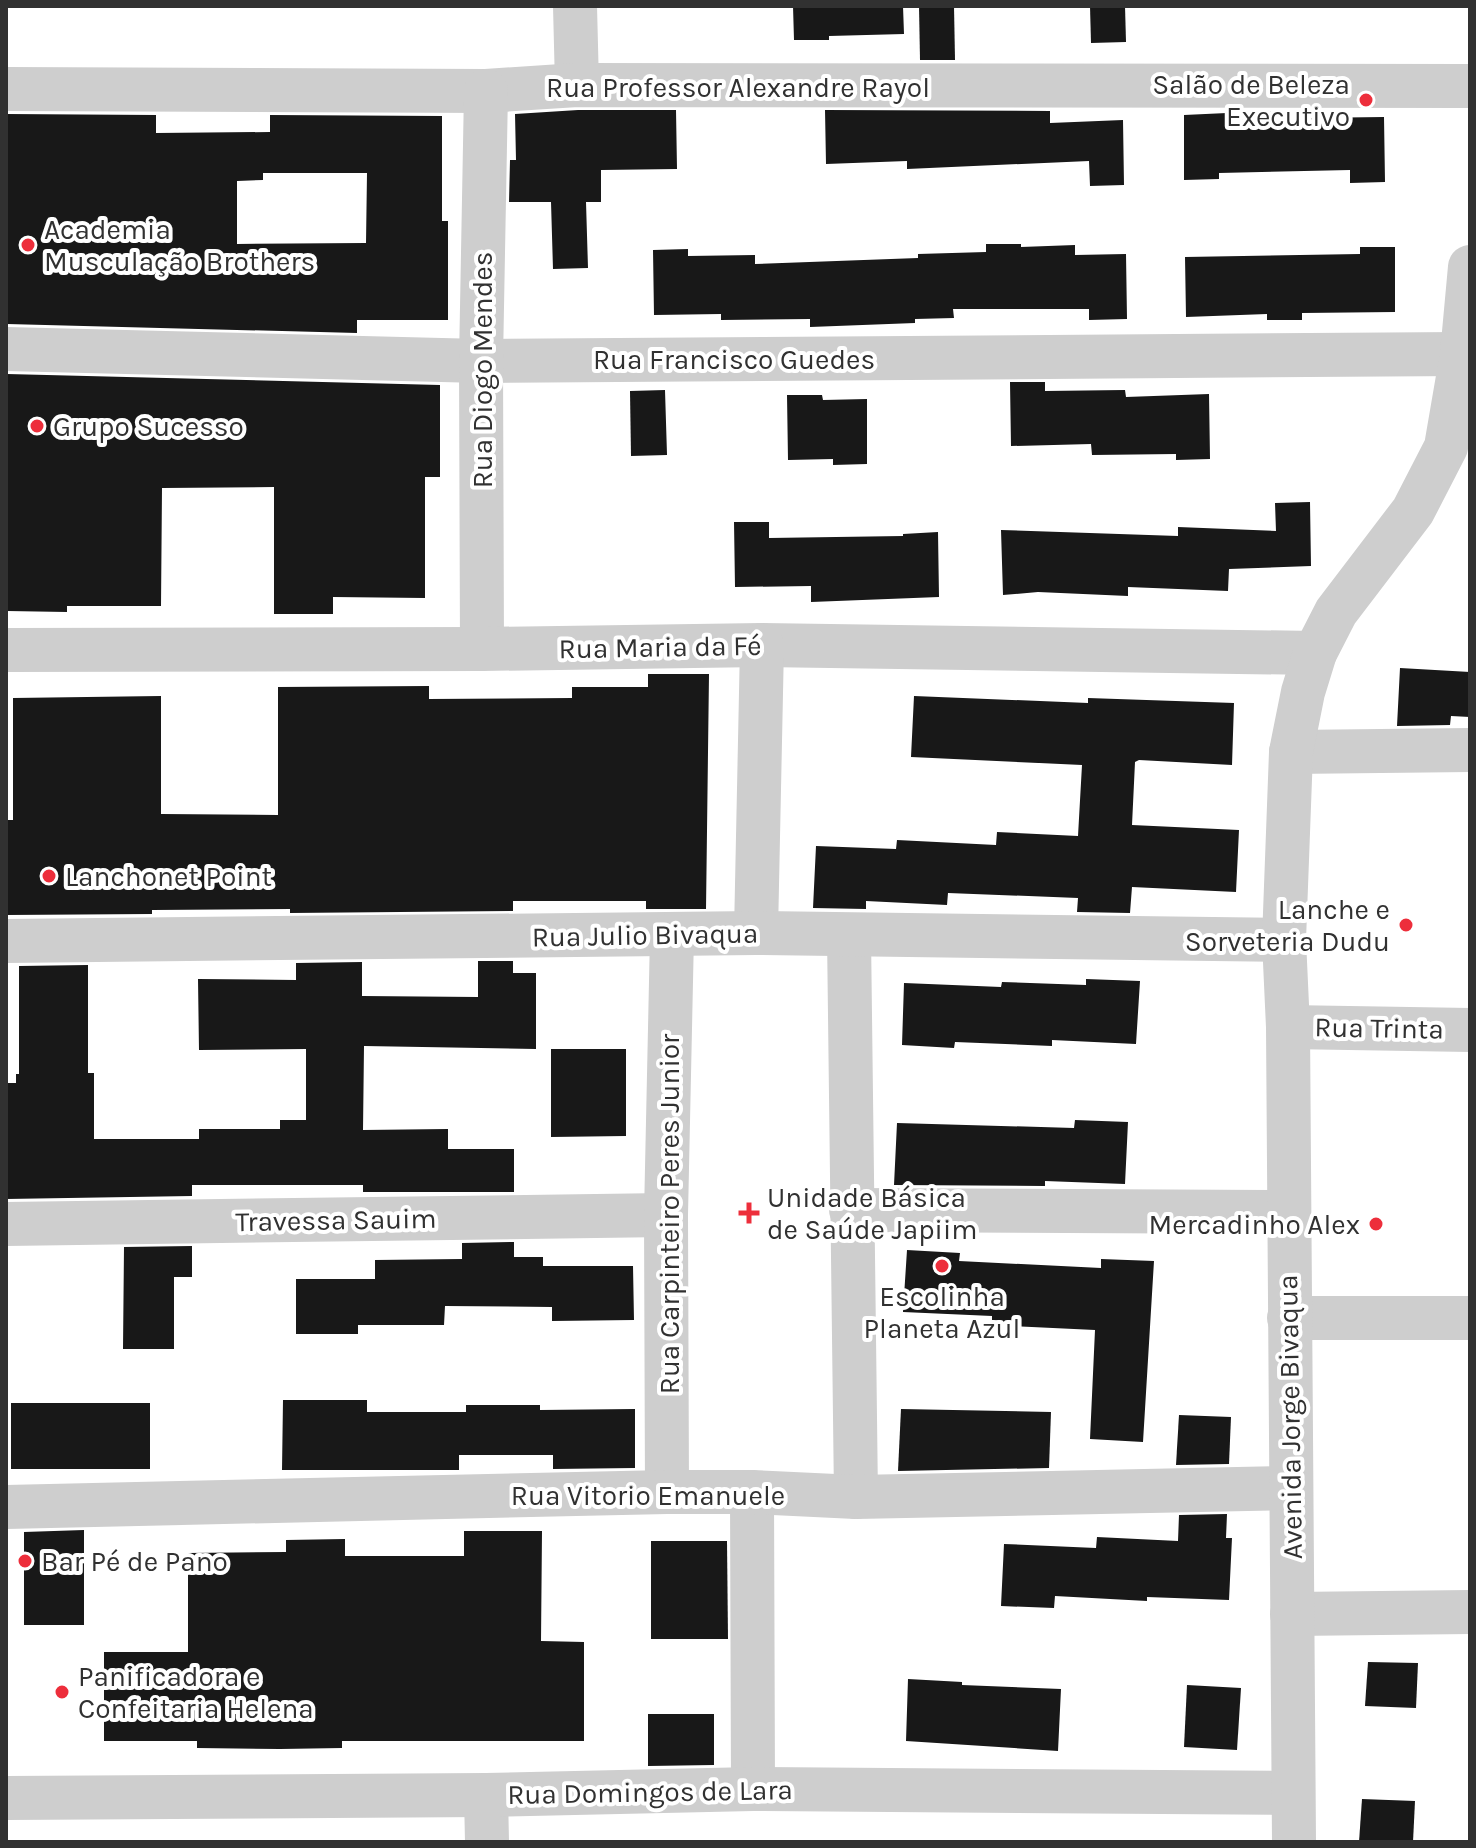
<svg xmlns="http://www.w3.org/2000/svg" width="1476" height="1848" viewBox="0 0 1476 1848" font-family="Karla,sans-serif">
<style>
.building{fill:#181818;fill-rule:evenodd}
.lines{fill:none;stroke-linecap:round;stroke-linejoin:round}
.minor{stroke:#cecece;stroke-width:44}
.tertiary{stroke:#cecece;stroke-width:44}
.poi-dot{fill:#ed2e3b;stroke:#fff;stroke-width:3}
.labels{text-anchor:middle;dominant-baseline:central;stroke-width:8;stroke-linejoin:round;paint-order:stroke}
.poi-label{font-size:28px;fill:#313131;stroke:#fff;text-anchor:start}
.street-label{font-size:28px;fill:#313131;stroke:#fff}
</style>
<rect width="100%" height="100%" fill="#fff"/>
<!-- building -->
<g class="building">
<path d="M793 6H903L904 34 829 36V40H794Z"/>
<path d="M919 6H954L955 60H920Z"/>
<path d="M1090 6H1125L1126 42 1091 43Z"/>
<path d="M578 110H676L677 169 601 170V202H586L588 268 553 269 551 202H509L510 160H516L515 114Z"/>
<path d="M825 110 1050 111V123L1123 120 1124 185 1090 186 1089 161 907 169V161L826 164Z"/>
<path d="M1270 111H1305L1306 118 1384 117 1385 182 1350 183V170L1219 173V179L1184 180V115Z"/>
<path d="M6 114 156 115V133L270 132V115L442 116V221H448V320H357V333L7 324ZM263 173H367L366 243 237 244V181L263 180Z"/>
<path d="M986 244H1021V247L1075 245V255L1126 254 1127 319 1089 320V309H953L954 318 915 319V323L810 327V319L721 320V314L654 315 653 250 688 249V256L755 255V264L918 258V254L986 252Z"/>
<path d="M1360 247H1395V312L1302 313V320H1267V314L1186 317 1185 257 1360 254Z"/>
<path d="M7 374 440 385V477H425V598L333 597V614H274V487L162 488 161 606H67V612L7 611Z"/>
<path d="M1010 382H1045V391L1125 390 1126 397 1209 394 1210 459 1176 460V454L1092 455 1091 444 1011 446Z"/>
<path d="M665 390 667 455 631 456 630 391Z"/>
<path d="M787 395H822L823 400 867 399V464L833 465V459L788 460Z"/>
<path d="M1310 502 1311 566 1229 569 1228 591 1128 587V596L1038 592 1003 595 1001 530 1178 536V527L1276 531 1275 503Z"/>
<path d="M734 522H769V538L903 536V534L938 532 939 597 811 602V586L735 587Z"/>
<path d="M1400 668 1470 672V717L1451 716 1450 725 1397 726Z"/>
<path d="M648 674H709L706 909H646V901H513V911L290 913V909L152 910V914L6 915V820H13V698L161 696V814L278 815V687L429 686V699L572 698V687H648Z"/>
<path d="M914 696 1088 703V698L1234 703 1232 765 1139 760 1135 762 1132 825 1239 830 1236 892 1132 887 1130 913 1077 912 1078 898 948 893 947 905 866 901V909L813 908 816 846 896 849 897 840 996 845 997 832 1078 836 1082 765 911 757Z"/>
<path d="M478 961H513V973H536V1049L364 1046 363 1130 448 1129V1149H514V1192H363V1185H192V1196L6 1199V1083H16V1074H19V966L88 965V1073H94V1139H199V1129H280V1120H306V1049L199 1050 198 979 296 980V963L362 962V996L478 997Z"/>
<path d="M1086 979 1140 981 1136 1044 1052 1040V1046L955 1042 954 1048 902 1045 904 983 1001 987 1002 982 1086 985Z"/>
<path d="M551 1049H626V1136L551 1137Z"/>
<path d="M1075 1120 1128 1122 1125 1184 1045 1181V1186L894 1185 897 1123 1074 1128Z"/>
<path d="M514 1242V1257H543V1266H633L634 1320 552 1321V1307L445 1306 444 1325H358V1334H296V1279H375V1260L462 1259V1243Z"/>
<path d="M192 1246V1277H174V1349H123L124 1247Z"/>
<path d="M907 1250 960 1253 959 1261 1101 1268V1259L1154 1261 1143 1442 1090 1439 1095 1330 992 1325V1316L903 1312Z"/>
<path d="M283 1400H367V1412H466V1405H540V1410L635 1409V1468L553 1469V1455H459V1470H282Z"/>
<rect x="11" y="1403" width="139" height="66"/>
<path d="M901 1409 1051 1412 1049 1468 898 1471Z"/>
<path d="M1179 1415 1231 1417 1229 1464 1176 1465Z"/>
<path d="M1227 1514 1226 1538H1232L1229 1600 1147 1597V1601L1055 1596 1054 1608 1001 1606 1004 1544 1096 1548 1097 1537 1178 1541 1179 1515Z"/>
<path d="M84 1530V1625H24V1532Z"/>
<path d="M464 1531H542L541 1641 584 1642V1741H342V1748L280 1749 197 1748V1741H104V1652H188V1553L286 1552V1540L345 1539V1556H464Z"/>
<path d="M651 1541H727L728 1639H651Z"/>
<path d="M1368 1662 1418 1663 1416 1708 1365 1706Z"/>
<path d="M908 1679 962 1682V1685L1061 1689 1058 1751 906 1741Z"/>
<path d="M1187 1685 1241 1688 1237 1750 1184 1747Z"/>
<path d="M648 1714H714V1765L648 1766Z"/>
<path d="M1362 1799 1415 1801 1413 1842H1359Z"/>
</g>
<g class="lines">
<!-- minor -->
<g class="minor">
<path d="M575 6 577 85"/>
<path d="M6 89 486 91 577 85 1470 86"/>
<path d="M6 349 481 361 1462 354"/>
<path d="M482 649 481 361 486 91"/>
<path d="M6 650 482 649 762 645 1315 653"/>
<path d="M1291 752 1470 750"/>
<path d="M756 933 762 645"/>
<path d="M849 935 856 1497"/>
<path d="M6 941 756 933 1284 940"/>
<path d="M1288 1027 1470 1030"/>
<path d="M851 1210 1288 1212"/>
<path d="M6 1224 666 1215"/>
<path d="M1289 1318H1470"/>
<path d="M667 1492 666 1215 672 935"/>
<path d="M752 1492 753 1789"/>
<path d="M6 1507 667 1492H752L856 1497 1290 1488"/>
<path d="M1292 1614 1470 1612"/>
<path d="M486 1795 487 1842"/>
<path d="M6 1798 486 1795 753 1789 1293 1793"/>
</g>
<!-- tertiary -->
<path class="tertiary" d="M1294 1842 1288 1027 1284 940 1291 752 1303 692 1315 653 1336 612 1413 511 1446 447 1462 354 1470 267"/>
</g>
<!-- markers -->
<g class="poi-dot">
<circle cx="1366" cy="100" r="8"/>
<circle cx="28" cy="245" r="8"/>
<circle cx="37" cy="426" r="8"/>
<circle cx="49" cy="876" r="8"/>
<circle cx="1406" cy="925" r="8"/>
<path d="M745 1201h8v8h8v8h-8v8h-8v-8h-8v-8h8z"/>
<circle cx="1376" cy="1224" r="8"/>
<circle cx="942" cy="1266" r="8"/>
<circle cx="25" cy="1561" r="8"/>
<circle cx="62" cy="1692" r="8"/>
</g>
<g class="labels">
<!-- poi labels -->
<g class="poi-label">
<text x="1350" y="84" text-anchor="end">Salão de Beleza<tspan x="1350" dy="32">Executivo</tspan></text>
<text x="44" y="229">Academia<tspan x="44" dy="32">Musculação Brothers</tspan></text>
<text x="53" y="426">Grupo Sucesso</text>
<text x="65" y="876">Lanchonet Point</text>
<text x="1390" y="909" text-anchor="end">Lanche e<tspan x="1390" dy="32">Sorveteria Dudu</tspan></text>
<text x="767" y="1197">Unidade Básica<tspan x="767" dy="32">de Saúde Japiim</tspan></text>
<text x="1360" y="1224" text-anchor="end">Mercadinho Alex</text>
<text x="942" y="1296" text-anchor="middle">Escolinha<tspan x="942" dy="32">Planeta Azul</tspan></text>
<text x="41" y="1561">Bar Pé de Pano</text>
<text x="78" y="1676">Panificadora e<tspan x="78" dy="32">Confeitaria Helena</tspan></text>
</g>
<!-- street labels -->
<g class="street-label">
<text x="738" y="87">Rua Professor Alexandre Rayol</text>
<text x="734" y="359">Rua Francisco Guedes</text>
<text transform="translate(482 370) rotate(-90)">Rua Diogo Mendes</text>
<text transform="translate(660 647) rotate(-1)">Rua Maria da Fé</text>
<text transform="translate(645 935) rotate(-1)">Rua Julio Bivaqua</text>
<text transform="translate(1379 1028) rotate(1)">Rua Trinta</text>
<text transform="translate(669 1214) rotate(-90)">Rua Carpinteiro Peres Junior</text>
<text transform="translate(336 1220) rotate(-1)">Travessa Sauim</text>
<text transform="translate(1290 1417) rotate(-91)">Avenida Jorge Bivaqua</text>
<text x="648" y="1495">Rua Vitorio Emanuele</text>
<text transform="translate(650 1792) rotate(-1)">Rua Domingos de Lara</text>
</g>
</g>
<!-- border -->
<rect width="1476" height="1848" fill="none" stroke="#313131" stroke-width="16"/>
</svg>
